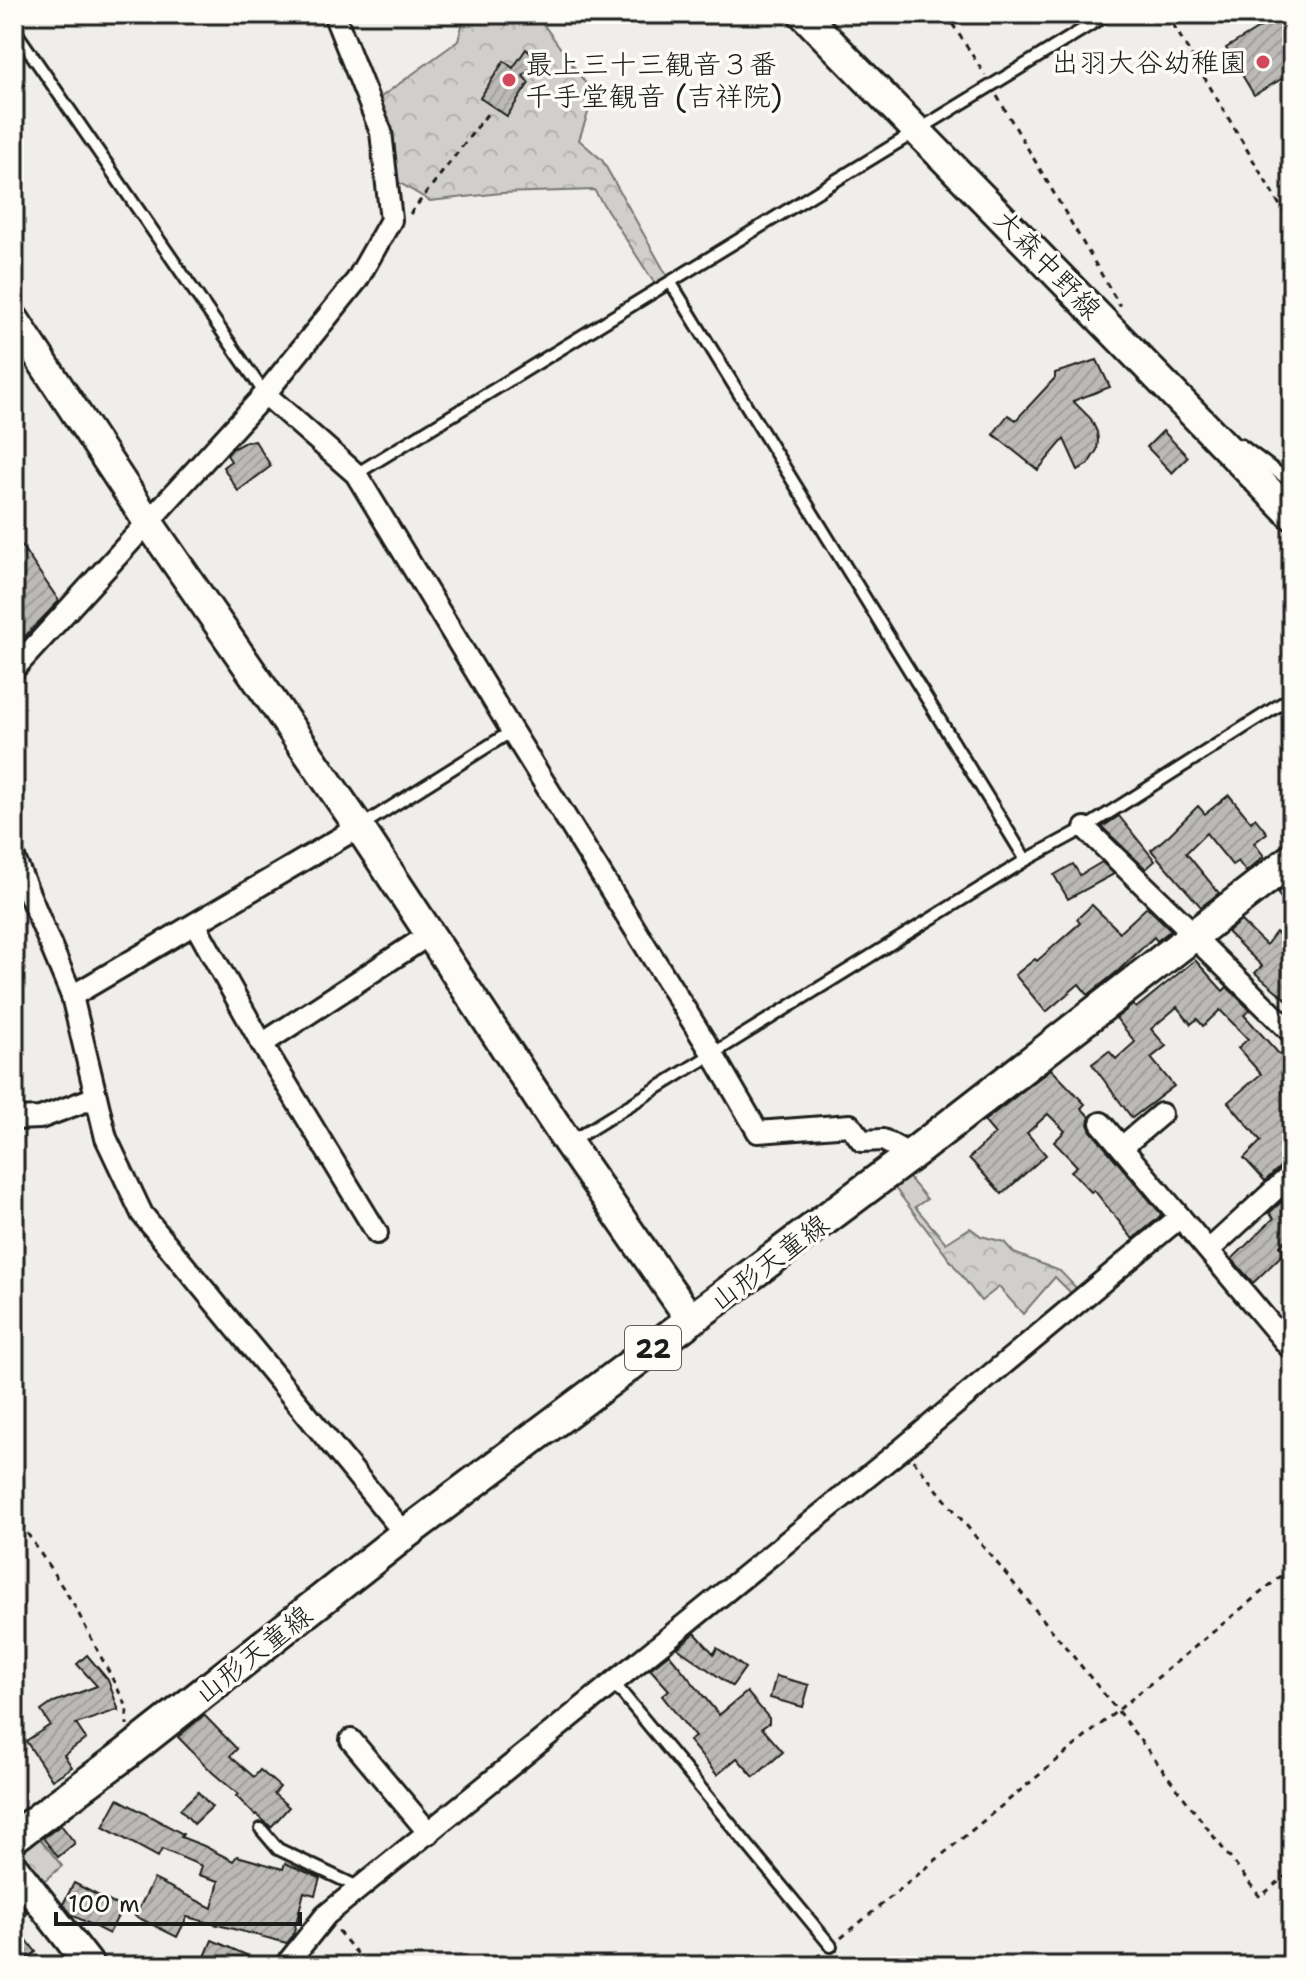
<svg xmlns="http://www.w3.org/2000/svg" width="1306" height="1980" viewBox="0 0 1306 1980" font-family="'Shantell Sans','Klee One',sans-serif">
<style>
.forest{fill:url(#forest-crowns);stroke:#767674;stroke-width:2}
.building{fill:url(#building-hatch);stroke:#1c1c1c;stroke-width:2}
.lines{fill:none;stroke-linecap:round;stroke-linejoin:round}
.lane-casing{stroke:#1c1c1c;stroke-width:16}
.street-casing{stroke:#1c1c1c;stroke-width:26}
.secondary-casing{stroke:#1c1c1c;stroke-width:34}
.primary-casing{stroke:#1c1c1c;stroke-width:36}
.path{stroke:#1c1c1c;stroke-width:3;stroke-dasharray:6 6;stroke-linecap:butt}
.lane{stroke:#fdfcf7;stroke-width:10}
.street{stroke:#fdfcf7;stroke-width:20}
.secondary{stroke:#fdfcf7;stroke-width:28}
.primary{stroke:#fdfcf7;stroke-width:30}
.poi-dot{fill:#d1495b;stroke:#fdfcf7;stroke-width:3}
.labels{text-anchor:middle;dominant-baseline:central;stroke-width:7;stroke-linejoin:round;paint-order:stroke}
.shield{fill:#fdfcf7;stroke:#605f5e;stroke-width:2}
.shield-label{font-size:26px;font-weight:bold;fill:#1c1c1c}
.poi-label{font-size:28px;fill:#1c1c1c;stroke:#fdfcf7;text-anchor:end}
.street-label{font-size:28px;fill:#1c1c1c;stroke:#fdfcf7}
</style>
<defs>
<pattern id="forest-crowns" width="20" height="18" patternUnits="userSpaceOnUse" patternTransform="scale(2)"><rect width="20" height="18" fill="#d0cfcc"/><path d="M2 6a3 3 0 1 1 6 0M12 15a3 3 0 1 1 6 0" fill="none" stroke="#b2b1af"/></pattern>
<pattern id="building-hatch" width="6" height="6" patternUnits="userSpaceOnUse" patternTransform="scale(2)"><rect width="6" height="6" fill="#bbbab6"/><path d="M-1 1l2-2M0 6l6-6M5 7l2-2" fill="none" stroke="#a09f9c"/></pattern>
</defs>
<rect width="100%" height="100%" fill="#f0eeea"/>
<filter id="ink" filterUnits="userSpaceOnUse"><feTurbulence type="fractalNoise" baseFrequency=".0125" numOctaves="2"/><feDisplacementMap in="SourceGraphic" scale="16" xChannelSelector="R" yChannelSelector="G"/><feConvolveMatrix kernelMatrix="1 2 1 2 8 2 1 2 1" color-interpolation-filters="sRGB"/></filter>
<g filter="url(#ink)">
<!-- forest -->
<g class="forest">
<path d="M465 14H536L594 95 579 140 602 160 671 283 657 287 594 190 501 193 430 201 385 174 370 105 458 41Z"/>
<path d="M898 1165 927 1199 915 1207 946 1243 970 1228 981 1236 1004 1242 1014 1253 1060 1271 1085 1297 1079 1301 1055 1277 1023 1314 999 1287 981 1301 885 1175Z"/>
<path d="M33 1830 62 1866 38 1887 16 1858 18 1850Z"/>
</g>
<!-- building -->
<g class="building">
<path d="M1282 14H1292V73L1254 95 1226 48Z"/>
<path d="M526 49 539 61 523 76 529 83 507 116 480 98 504 61 513 68Z"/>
<path d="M1097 360 1110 387 1073 401 1091 419 1097 432 1098 440 1097 450 1088 464 1078 470 1064 439 1038 470 993 434 1008 415 1016 420 1055 378V373Z"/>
<path d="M1163 431 1188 457 1172 473 1147 447Z"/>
<path d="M255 441 271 466 238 491 223 467 231 461 227 455 232 449 245 442Z"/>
<path d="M14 535 59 601 14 648Z"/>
<path d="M1229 795 1251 822 1255 818 1267 833 1254 843 1264 856 1246 872 1238 861 1232 865 1206 833 1186 853 1219 893 1201 907 1151 850 1169 835 1198 806 1205 814Z"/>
<path d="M1119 816 1155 861 1146 869 1102 827Z"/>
<path d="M1102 862 1114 874 1068 899 1054 875 1073 864 1080 875Z"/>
<path d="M1292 882V912L1277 893Z"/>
<path d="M1092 905 1120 932 1147 907 1171 930 1157 941 1154 937 1118 971 1088 995 1079 984 1046 1012 1015 975 1035 959 1037 961 1080 923 1077 919Z"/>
<path d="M1241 921 1266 945 1276 932 1292 946V1004L1255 973 1262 966 1227 932Z"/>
<path d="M1195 960 1223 991 1227 987 1250 1010 1244 1015 1280 1055 1289 1046H1292V1161L1283 1164 1265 1181 1244 1158 1261 1141 1228 1102 1261 1074 1238 1048 1248 1039 1220 1010 1203 1026 1197 1019 1191 1024 1177 1007 1151 1029 1166 1046 1151 1058 1174 1086 1132 1118 1092 1064 1109 1051 1116 1059 1135 1042 1116 1018 1133 1005 1136 1008Z"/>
<path d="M1051 1069 1085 1104 1081 1108 1090 1117 1088 1124 1091 1131 1162 1215 1133 1239 1094 1190 1091 1192 1071 1171 1077 1166 1054 1142 1065 1131 1048 1114 1027 1133 1046 1155 1002 1194 969 1158 995 1134 984 1121Z"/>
<path d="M1292 1192V1233L1280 1246 1285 1252 1253 1283 1232 1259 1274 1218 1269 1213Z"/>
<path d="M695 1633 714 1654 717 1648 745 1668 732 1686 677 1648Z"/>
<path d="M669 1654 719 1715 747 1692 769 1718V1723L762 1728 783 1752 754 1777 737 1758 717 1775 689 1741 695 1737 662 1696 669 1690 650 1669Z"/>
<path d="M87 1655 108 1680 119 1711 117 1710 76 1724 86 1739 64 1755 72 1767 52 1780 26 1741 50 1725 41 1711 54 1702 97 1686 77 1664Z"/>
<path d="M776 1676 809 1685 803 1707 770 1698Z"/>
<path d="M204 1715 237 1749 230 1756 254 1777 260 1770 280 1787 274 1794 289 1807 271 1827 256 1814 255 1815 236 1796 238 1794 213 1773 178 1737Z"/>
<path d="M198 1792 212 1807 194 1824 180 1809Z"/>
<path d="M118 1799 183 1834 181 1837 204 1846 233 1861 237 1856 283 1869 285 1863 320 1878 315 1895 304 1892 293 1935 287 1943 187 1917 177 1937 135 1916 154 1879 212 1908 219 1881 199 1875 202 1866 162 1849 158 1857 103 1827Z"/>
<path d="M61 1825 75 1843 58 1857 43 1838Z"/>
<path d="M74 1883 122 1908 109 1934 72 1915 63 1904Z"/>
<path d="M14 1896 27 1913 14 1923 36 1952 16 1966H14Z"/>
<path d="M212 1940 272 1966H201Z"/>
</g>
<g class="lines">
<defs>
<g id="lane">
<path d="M14 29 265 394"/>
<path d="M671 283 1026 860"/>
<path d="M1241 445 1292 483"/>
<path d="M356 474 1108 14"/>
<path d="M361 826 512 731"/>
<path d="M570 1142 1026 860 1085 828 1292 697"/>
<path d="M613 1682 831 1946"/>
<path d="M261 1829 278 1849 360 1888"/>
</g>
<g id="street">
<path d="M265 394 356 474 512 731 712 1053 758 1132 850 1125 862 1141 883 1140 911 1155"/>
<path d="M14 669 265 394 357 280 391 220 381 132 334 14"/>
<path d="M1085 828 1195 935"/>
<path d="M14 858 72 996 106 1138 142 1214 405 1534"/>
<path d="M195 924 262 1044 377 1233"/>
<path d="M1193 936 1292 1033"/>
<path d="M72 996 359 827"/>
<path d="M262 1044 430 934"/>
<path d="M14 1119 40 1118 96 1097"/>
<path d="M1101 1123 1292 1350"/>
<path d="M1122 1147 1161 1114"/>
<path d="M1209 1250 1292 1174"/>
<path d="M351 1740 429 1833"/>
<path d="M285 1966 326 1915 903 1448 1180 1217"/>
</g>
<g id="secondary">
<path d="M803 14 1292 515"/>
<path d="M14 319 148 522 359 827 568 1143 691 1320"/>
<path d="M14 1868 90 1966"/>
</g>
<path id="primary" d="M14 1837 127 1753 405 1534 911 1155 1292 859"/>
</defs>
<!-- lane casing -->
<use href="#lane" class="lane-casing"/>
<!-- street casing -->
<use href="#street" class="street-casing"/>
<!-- secondary casing -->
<use href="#secondary" class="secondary-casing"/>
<!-- primary casing -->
<use href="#primary" class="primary-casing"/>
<!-- path -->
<g class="path">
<path d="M946 14 985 75"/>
<path d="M1167 14 1292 226"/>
<path d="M997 96 1120 306"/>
<path d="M410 214 488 113"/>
<path d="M913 1460 1117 1710 1260 1897 1289 1873 1292 1877"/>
<path d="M14 1513 73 1603 127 1707V1725"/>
<path d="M338 1931 368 1966"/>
<path d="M841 1938 1292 1567"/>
<path d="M838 1956 847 1966"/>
<path d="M807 1966 822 1953"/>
</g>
<!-- lane -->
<use href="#lane" class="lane"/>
<!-- street -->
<use href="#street" class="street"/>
<!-- secondary -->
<use href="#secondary" class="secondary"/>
<!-- primary -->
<use href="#primary" class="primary"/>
</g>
</g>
<!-- markers -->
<g class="poi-dot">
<circle cx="1263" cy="62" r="8"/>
<circle cx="509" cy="80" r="8"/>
</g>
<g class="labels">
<!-- shield labels -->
<rect class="shield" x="625" y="1326" width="56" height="44" rx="6"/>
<g class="shield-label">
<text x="653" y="1348">22</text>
</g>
<!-- poi labels -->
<g class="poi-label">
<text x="1247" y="62">出羽大谷幼稚園</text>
<text x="525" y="64" text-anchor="start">最上三十三観音３番<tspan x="525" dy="32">千手堂観音 (吉祥院)</tspan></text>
</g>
<!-- street labels -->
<g class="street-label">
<text transform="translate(1048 264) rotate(46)">大森中野線</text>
<text transform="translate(769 1262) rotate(-37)">山形天童線</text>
<text transform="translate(253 1654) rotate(-38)">山形天童線</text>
</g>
</g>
<!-- margin -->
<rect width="1306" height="1980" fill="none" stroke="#fdfcf7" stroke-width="48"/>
<rect x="24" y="24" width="1258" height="1932" fill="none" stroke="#1c1c1c" stroke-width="3" filter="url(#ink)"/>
<!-- scale -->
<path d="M56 1912v12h244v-12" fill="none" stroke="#1c1c1c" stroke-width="4"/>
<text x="68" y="1912" font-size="24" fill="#1c1c1c" stroke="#fdfcf7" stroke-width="6" paint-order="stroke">100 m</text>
</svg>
